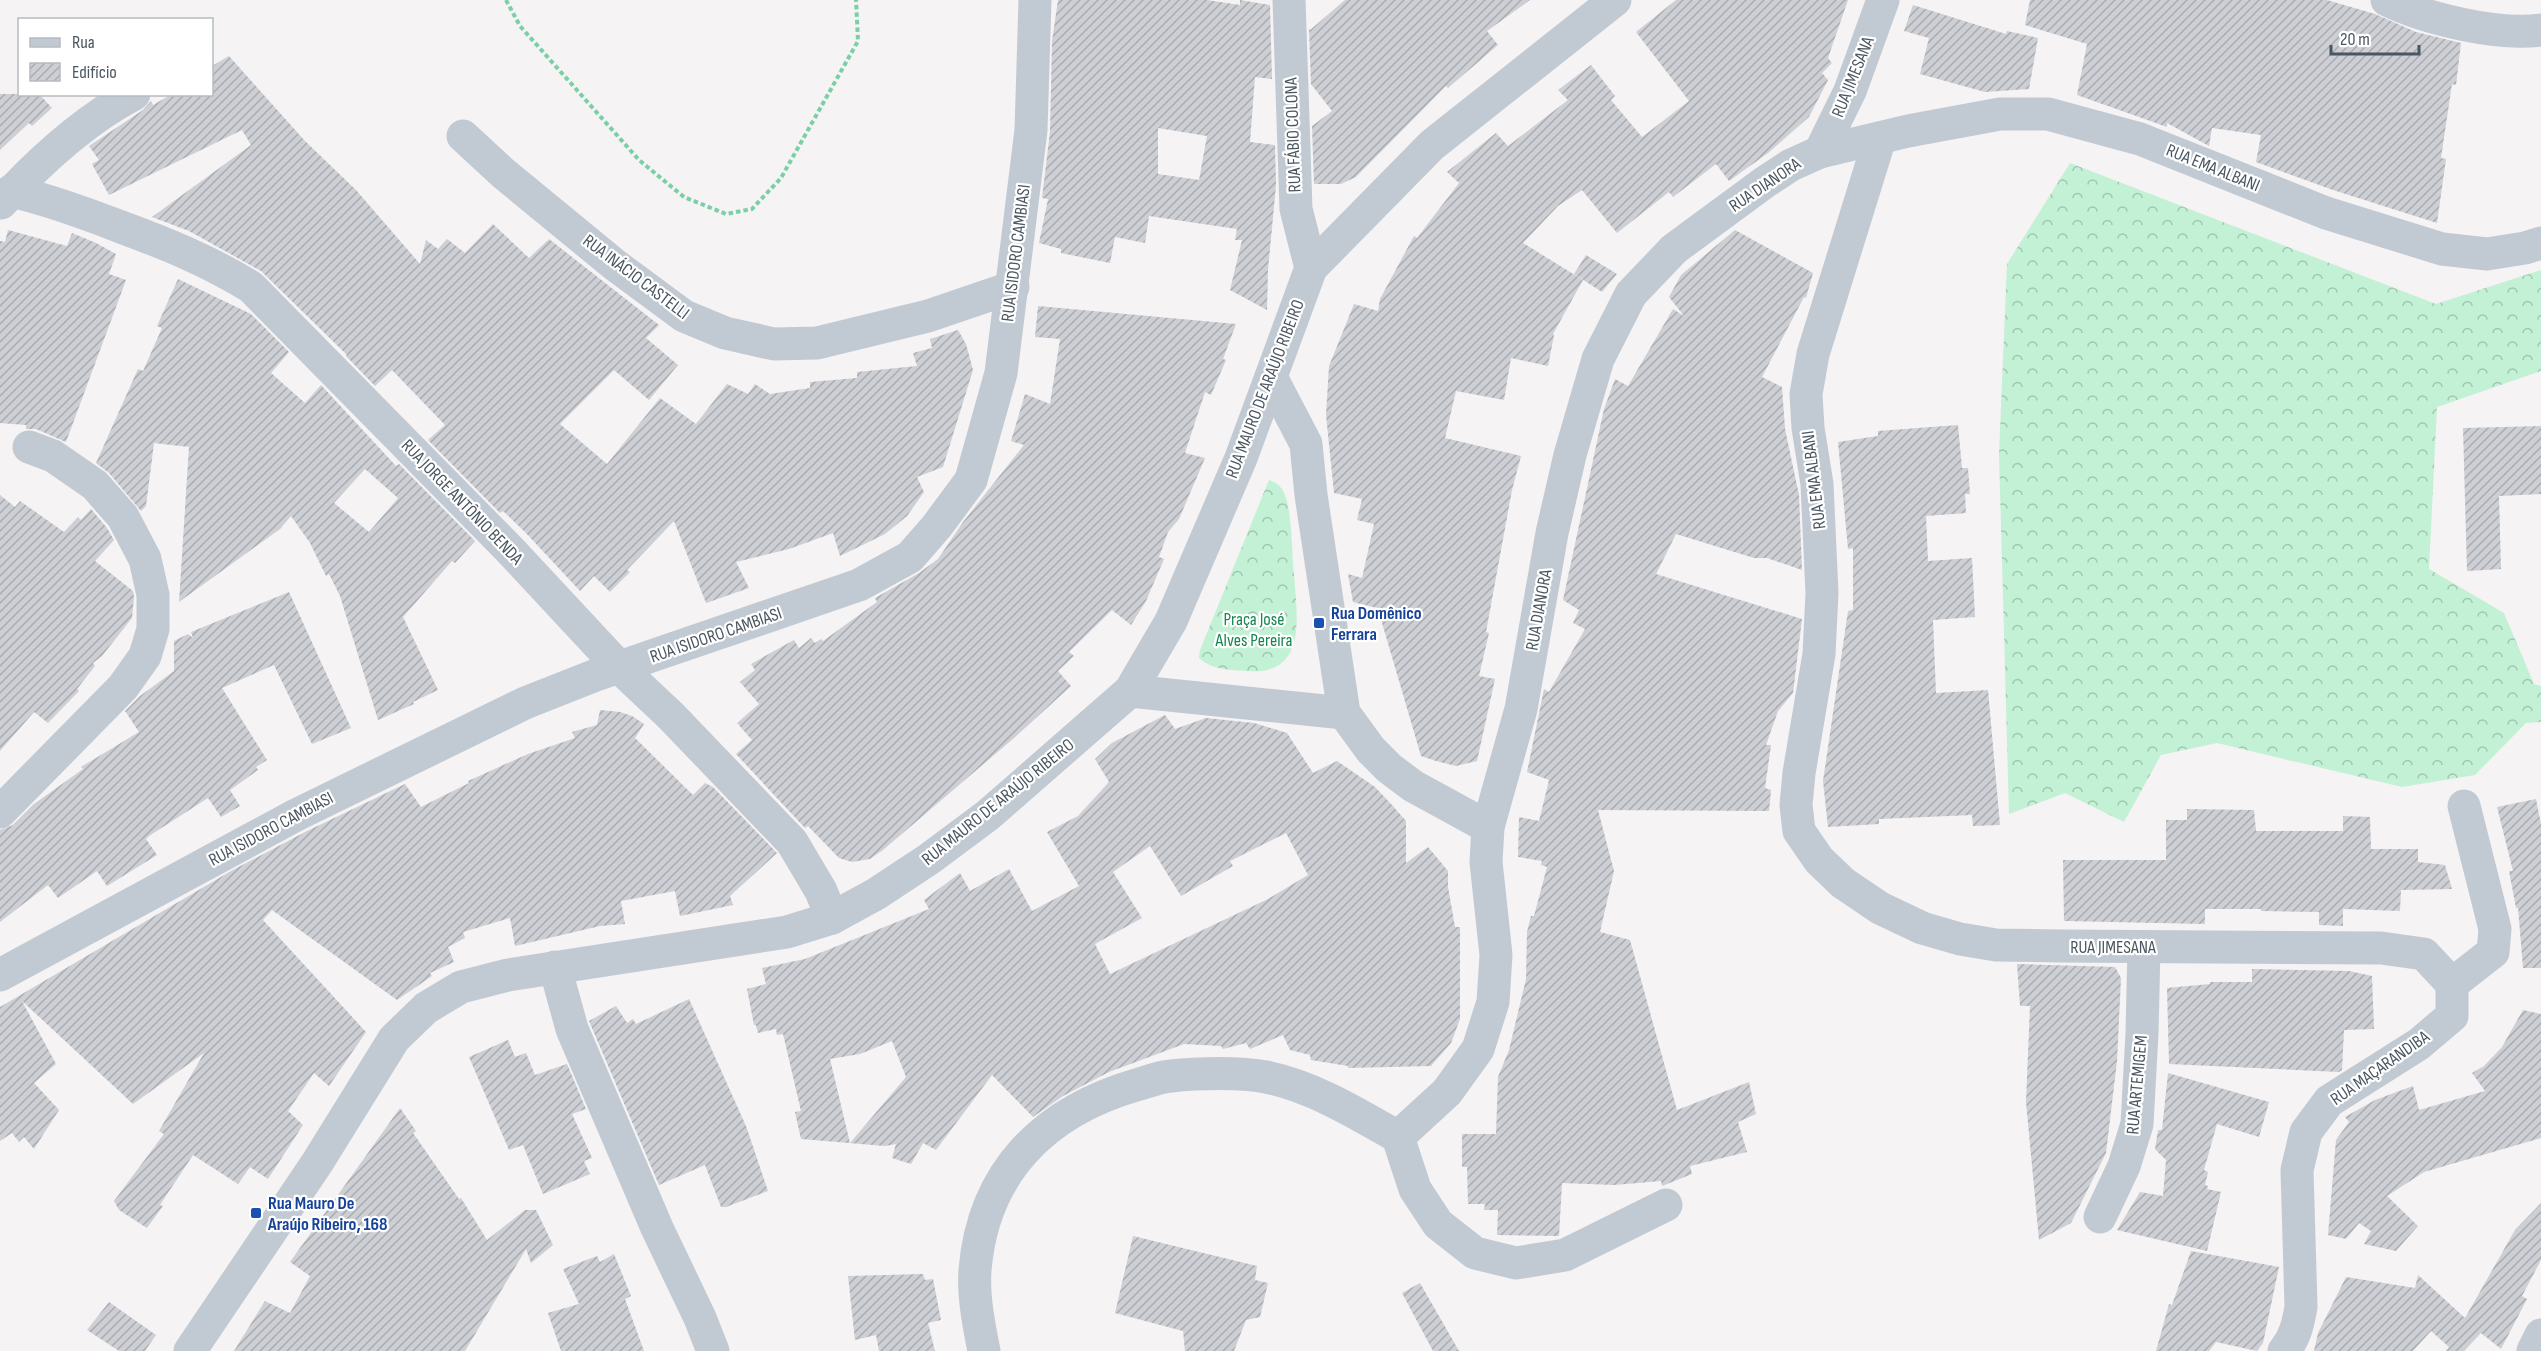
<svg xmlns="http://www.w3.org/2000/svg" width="2541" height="1351" viewBox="0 0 2541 1351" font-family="'Sofia Sans Condensed',sans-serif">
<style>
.forest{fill:url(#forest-crowns)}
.building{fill:url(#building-hatch);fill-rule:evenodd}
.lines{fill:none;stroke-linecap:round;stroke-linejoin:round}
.path{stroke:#7ad0a6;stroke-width:4;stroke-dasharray:4.5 3;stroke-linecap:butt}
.minor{stroke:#c1cad2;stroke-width:33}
.transit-dot{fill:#1a4fb4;stroke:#fff;stroke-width:2}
.labels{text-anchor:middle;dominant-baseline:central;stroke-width:4.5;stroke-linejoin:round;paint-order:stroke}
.street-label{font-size:18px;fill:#4a5661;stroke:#fff}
.transit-label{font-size:18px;font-weight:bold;fill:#164399;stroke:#fff;text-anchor:start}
.park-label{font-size:18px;fill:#17864f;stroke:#fff}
</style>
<defs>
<pattern id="forest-crowns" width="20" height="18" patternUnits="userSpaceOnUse" patternTransform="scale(1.5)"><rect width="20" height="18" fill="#c3f1d5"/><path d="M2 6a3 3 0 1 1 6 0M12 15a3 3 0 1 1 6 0" fill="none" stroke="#a0c6b0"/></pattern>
<pattern id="building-hatch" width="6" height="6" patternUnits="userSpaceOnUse" patternTransform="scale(1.5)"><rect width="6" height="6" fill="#cdcfd5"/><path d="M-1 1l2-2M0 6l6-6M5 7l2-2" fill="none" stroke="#a8abb0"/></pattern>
</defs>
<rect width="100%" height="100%" fill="#f5f3f3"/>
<!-- forest -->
<g class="forest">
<path d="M2070 163 2436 304 2541 270V371L2437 407 2429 569 2504 613 2534 684 2541 686V722L2526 723 2475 775 2402 787 2217 743 2161 755 2124 822 2065 793 2009 814 1999 454 2007 264Z"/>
<path d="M1269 480C1284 485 1286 496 1289 511 1292 532 1292 553 1294 575 1297 616 1308 676 1247 671 1231 670 1212 670 1199 658L1200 650Z"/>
</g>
<!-- building -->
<g class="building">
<path d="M1058 0H1207L1240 5V0L1270 5 1272 79 1255 77 1250 142 1275 145 1276 185 1268 270 1267 310 1230 290 1242 240H1235L1237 229 1149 216 1145 243 1115 237 1110 263 1061 253V249L1039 243 1048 199 1042 198 1050 132 1052 41ZM1158 128 1207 136 1199 180 1158 174Z"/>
<path d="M1345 0H1530L1487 31 1498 45 1448 88 1446 86 1356 177 1341 184H1314L1312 126 1332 111 1311 84 1309 28 1310 30Z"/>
<path d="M1676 0H1848L1828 58 1832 63 1822 73 1828 80 1809 117 1768 153 1729 181 1716 164 1673 197 1669 192 1617 233 1582 190 1558 206 1523 243 1583 280 1553 334 1554 335 1548 366 1511 358 1504 400 1456 391 1445 438 1521 456 1512 490 1486 632 1489 633 1479 676 1495 679 1477 761 1456 766 1436 761 1421 756 1382 623 1385 610 1353 602 1348 574 1362 578 1374 524 1357 520 1362 499 1334 493 1326 415 1329 366 1354 304 1378 311 1380 299 1414 236 1417 238 1459 183 1447 172 1496 133 1508 146 1568 100 1558 90 1591 65 1615 96 1611 100 1642 137 1689 101 1636 32Z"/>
<path d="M2030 0H2327L2375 14 2416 32 2461 43 2456 85 2452 84 2441 158 2446 159 2437 223 2333 190 2256 162 2261 135 2212 128 2209 146 2167 123V127L2077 95 2087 44 2025 25Z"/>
<path d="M1913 5 2006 34 2007 31 2038 38 2029 89 1985 92 1920 74 1929 38 1904 31Z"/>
<path d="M229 56 305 141 356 190 420 264 426 240 438 249 447 239 465 253 493 224 529 258 549 239 659 325 646 338 678 365 649 400 614 370 560 424 607 464 660 398 696 424 727 384 748 394 755 384 770 394 810 388V382L857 378V372L917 366 913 353 932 348 930 339 958 330 966 344 973 370 943 467 917 477 924 492 907 516 885 534 840 556 833 533 789 549 736 562 749 588 706 603 674 521 627 570 630 572 610 592 594 576 580 591 525 532 503 511 500 513 428 440 445 425 392 370 375 386 346 356 347 355 261 271 189 231 152 217 251 145 242 130 109 195 92 164 99 160 89 146 143 110 151 101 153 105 172 94H212V66Z"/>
<path d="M0 94H39L52 108 32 126 29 123 0 150Z"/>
<path d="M8 230 67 246 72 233 96 243 116 254 109 274 126 280 66 442 36 429H26V425L0 423V241L5 242Z"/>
<path d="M1735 230 1813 273 1806 298 1804 297 1762 377 1782 387 1785 429 1799 495 1802 570 1767 558H1754L1676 534 1656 574 1802 619 1793 693 1778 711 1766 745H1771L1765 788 1771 790 1769 811 1598 810 1614 871 1600 932 1630 940 1677 1110 1749 1082 1756 1114 1738 1122 1747 1152 1690 1166 1692 1174 1662 1186 1661 1181 1614 1185 1562 1183 1559 1236 1497 1235 1498 1210H1484L1485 1204H1468L1467 1167H1462V1134H1496L1498 1077 1509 1050 1526 979 1527 932 1531 916H1534L1547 867 1541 865 1542 861 1518 857 1519 817 1539 821 1549 780 1527 772 1544 689 1549 692 1585 629 1573 623 1579 610 1563 600 1604 409 1615 379 1628 386 1673 309 1684 316 1669 297 1681 275Z"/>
<path d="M1586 255 1617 274 1602 292 1574 274Z"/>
<path d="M178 279 251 314 289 352 271 373 305 403 321 385 396 466 399 464 475 541 455 563 452 561 403 617 438 690 413 702 414 704 378 720 340 596 329 574 326 576 310 543 291 516 280 529 179 602 189 447 154 443 146 506 141 511 109 473 96 463 138 369 143 371 162 328 157 326ZM365 469 398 498 369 532 334 503Z"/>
<path d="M1038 306 1236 324 1223 359 1226 360 1211 395 1205 392 1185 453 1205 458 1179 519 1168 532 1159 557 1164 559 1146 601 1131 625 1112 610 1069 652 1074 656 1058 671 1071 686 1014 738 883 850 870 859 852 862 839 858 808 826 805 828 736 754 752 740 737 723 759 704 740 682 755 670 751 664 794 640 799 648 811 638 815 643 821 639 823 641 877 602 875 598 919 573 938 559 963 522 1024 445 1011 441 1025 394 1050 404 1060 339 1035 337Z"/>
<path d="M1958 425 1962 468H1968L1970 494H1965L1966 513 1926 516 1928 561 1972 558 1975 617 1933 620 1936 693 1988 690 2000 825 1973 826 1972 815 1879 819V824L1828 827 1823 781 1848 611 1853 610V548L1848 549 1838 442 1878 436V431Z"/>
<path d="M2541 426V494L2499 496 2501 569 2467 571 2463 428Z"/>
<path d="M0 495 15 507 20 501 64 532 78 517 81 520 91 509 107 528 114 540 95 561 133 591 134 597 132 618 102 656 93 663 95 666 77 689 79 691 48 723 34 712 0 751Z"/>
<path d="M289 592 351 728 312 744 274 665 222 688 267 760 256 767 258 770 230 790 240 806 221 817 208 798 149 836 146 839 157 855 107 886 97 871 58 898 48 885 0 922V830L13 825 34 804 83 769 81 767 139 732 125 711 140 696 174 671V641L188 634 193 638 191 632Z"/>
<path d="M600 710 620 712 632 716 644 724 635 738 693 795 705 783 713 787 777 853 730 896 733 905 680 916 675 891 621 901 625 924 600 926 515 946 510 918 463 932 465 938 448 947 454 962 430 973 432 976 397 1000 272 910 263 920 366 1032 329 1086 314 1073 288 1111 303 1125 268 1179 250 1167 238 1184 193 1155 160 1205 163 1206 147 1228 119 1210 114 1201 164 1134 159 1131 204 1053 133 1104 22 1001 56 1064 34 1083 59 1110 34 1149 24 1137 19 1142 12 1133 0 1141V1007L231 871 305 832 405 784 421 807 469 783 468 781 528 754 575 738 572 732 597 725Z"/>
<path d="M1165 715 1175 729 1206 718 1254 723 1287 733 1313 773 1337 761 1375 787 1392 805 1406 821V863L1428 847 1448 871V887L1455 927H1460V1019L1451 1043 1431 1066 1348 1068V1066L1311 1060 1310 1055 1290 1050 1283 1035 1250 1049 1246 1043 1223 1049 1221 1046 1184 1044 1109 1072 1063 1096 1033 1117 992 1075 936 1150 923 1143 911 1164 892 1158 896 1144 885 1146 801 1139 795 1112 801 1111 783 1034 777 1035 776 1029 758 1033 756 1025H754L747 989 766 984 762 968 805 959 929 909 924 900 960 873 970 891 1009 869 1032 911 1079 886 1047 832 1078 816 1109 782 1095 759 1112 743ZM1286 833 1308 875 1268 899 1110 974 1095 944 1142 918 1113 872 1150 846 1181 896 1233 866 1230 861ZM892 1041 906 1077 850 1143 830 1059 860 1054Z"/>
<path d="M2536 799 2541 824V968H2523L2518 908H2516L2509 871H2513L2497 807Z"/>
<path d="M2187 809 2254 810 2256 831H2343V816L2370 817 2371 849H2418V862L2445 865 2452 889 2401 890 2400 911 2343 909V926L2319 925V912L2261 911V909H2205V924L2064 921 2063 860H2166V820H2187Z"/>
<path d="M2017 964 2115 967 2121 978 2117 1061 2106 1153 2071 1223 2039 1240 2026 1102 2030 1006H2020Z"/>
<path d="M2252 969 2349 971 2372 976 2374 1029 2344 1030 2342 1070 2339 1072 2169 1064 2167 988 2210 984V982H2252Z"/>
<path d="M689 999 746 1126 768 1191 726 1207H721L705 1165 659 1185 589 1021 616 1006 627 1023 633 1019 636 1024Z"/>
<path d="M2523 1010 2541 1014V1138L2424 1172 2387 1196 2418 1226 2396 1251 2364 1244 2371 1231 2359 1223 2346 1239 2328 1235 2336 1140 2349 1122 2345 1117 2375 1100 2413 1086 2419 1110 2485 1091 2472 1073 2484 1066 2502 1047Z"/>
<path d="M508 1040 515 1057 526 1053 535 1075 567 1064 586 1109 572 1114 592 1158 584 1161 590 1174 543 1194 523 1145 509 1150 469 1057Z"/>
<path d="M2168 1073 2269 1102 2259 1137 2217 1124 2204 1170 2208 1172 2205 1185 2208 1186 2207 1189 2221 1192 2207 1251 2117 1230 2140 1192 2163 1196 2166 1160 2155 1149 2158 1130H2162Z"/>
<path d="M400 1108 416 1131 413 1133 459 1199 461 1198 487 1240 525 1210H536L553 1245 531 1263 526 1249 465 1351H234L265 1301 290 1313 310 1276 290 1262Z"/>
<path d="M2541 1203V1260L2522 1296 2527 1299 2501 1349 2481 1333 2464 1351H2446L2449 1347 2431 1331 2413 1351H2314L2318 1333 2346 1277 2415 1288 2418 1275 2465 1318 2515 1230Z"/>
<path d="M1133 1236 1257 1266 1255 1280 1268 1283 1260 1317 1246 1320 1234 1351H1185L1183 1331 1115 1313Z"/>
<path d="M2191 1251 2279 1267 2263 1343 2257 1351 2216 1342 2209 1351H2156L2169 1304 2172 1305Z"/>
<path d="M614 1254 631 1296 625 1299 644 1351H561L548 1313 579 1304 563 1269 597 1256 600 1262Z"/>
<path d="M923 1274 925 1280 933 1279 941 1320 928 1323 935 1351H879L876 1335 855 1340 848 1276Z"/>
<path d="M1420 1283 1459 1351H1433L1402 1293Z"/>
<path d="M109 1302 156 1335 145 1351H119L87 1330Z"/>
</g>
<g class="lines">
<!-- path -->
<path class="path" d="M506 0 520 26 639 160 684 197 726 214 752 209 781 178 858 41 856 0"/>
<!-- minor -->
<g class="minor">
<path d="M1289 0 1296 209 1311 268"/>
<path d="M2387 0C2426 19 2498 36 2541 30"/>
<path d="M463 136 503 173 615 265 684 316 725 333 774 344 817 343 928 316 1013 287"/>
<path d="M1880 138 1813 354 1806 394 1808 428 1817 484 1822 593 1819 654 1799 773 1796 805 1799 831 1819 860 1843 883 1880 908 1922 928 1960 939 1996 945 2062 946 2381 948 2424 954 2452 984"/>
<path d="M1820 152 1850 91 1883 0"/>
<path d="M11 191C50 200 85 213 121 227 167 244 209 261 251 287L510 550 619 667 671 716 792 842 821 891 832 918"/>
<path d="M1 203C38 163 86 119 134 94"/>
<path d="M1271 377 1306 444 1311 495 1344 713 1371 750 1389 768 1413 786 1488 827"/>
<path d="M1130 691 1344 713"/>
<path d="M0 812 123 687 145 656 153 629V595L145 559 123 517 95 485 53 456 29 447"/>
<path d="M555 967 572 1029 657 1228 700 1318 713 1351"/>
<path d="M0 975 296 815 525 703 596 675 859 585 910 557 937 526 971 480 1001 373 1031 130 1035 0"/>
<path d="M2452 984 2493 952 2495 929 2464 806"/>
<path d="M1398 1137 1447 1092 1478 1049 1493 1002 1496 955 1486 862 1488 827 1521 709 1552 533 1570 455 1598 359 1631 294 1674 249 1765 182 1791 165 1820 152 1908 131 2000 114H2048L2140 139 2326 213 2442 249 2487 254 2525 248 2541 243"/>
<path d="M2100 1217 2124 1166 2137 1124 2142 1033 2144 947"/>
<path d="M190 1351 317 1163 394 1039 426 1008 461 987 508 975 787 932 832 918 876 894 929 859 988 815 1130 691 1171 621 1241 458 1311 268 1432 145 1615 0"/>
<path d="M984 1351C979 1326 973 1296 975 1270 983 1172 1044 1112 1136 1085 1147 1082 1159 1077 1171 1076 1197 1073 1241 1072 1266 1077 1314 1087 1356 1113 1398 1137L1415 1189 1438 1224 1475 1253 1516 1263 1565 1255 1666 1205"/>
<path d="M2284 1351C2295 1338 2298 1324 2301 1307L2297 1170 2306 1132 2329 1101 2419 1044 2452 1016V984"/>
<path d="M2533 1351 2541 1335"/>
</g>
</g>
<!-- markers -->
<g class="transit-dot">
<rect x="1313" y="617" width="12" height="12" rx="3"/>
<rect x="250" y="1207" width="12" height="12" rx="3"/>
</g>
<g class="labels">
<!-- street labels -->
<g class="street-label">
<text transform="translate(1853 77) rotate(-68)">RUA JIMESANA</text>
<text transform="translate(1293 135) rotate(-92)">RUA FÁBIO COLONA</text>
<text transform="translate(2213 168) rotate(22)">RUA EMA ALBANI</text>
<text transform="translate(1765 185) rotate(-34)">RUA DIANORA</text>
<text transform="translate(1016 253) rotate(-83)">RUA ISIDORO CAMBIASI</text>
<text transform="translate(636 277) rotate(37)">RUA INÁCIO CASTELLI</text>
<text transform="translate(1265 389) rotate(-69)">RUA MAURO DE ARAÚJO RIBEIRO</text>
<text transform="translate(1814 480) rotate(-97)">RUA EMA ALBANI</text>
<text transform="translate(462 502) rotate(46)">RUA JORGE ANTÔNIO BENDA</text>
<text transform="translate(1539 610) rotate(-80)">RUA DIANORA</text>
<text transform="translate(716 635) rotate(-19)">RUA ISIDORO CAMBIASI</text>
<text transform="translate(998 802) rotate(-39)">RUA MAURO DE ARAÚJO RIBEIRO</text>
<text transform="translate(271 829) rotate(-28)">RUA ISIDORO CAMBIASI</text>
<text x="2113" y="947">RUA JIMESANA</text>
<text transform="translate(2380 1068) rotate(-35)">RUA MAÇARANDIBA</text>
<text transform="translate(2137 1085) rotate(-85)">RUA ARTEMIGEM</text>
</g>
<!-- transit labels -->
<g class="transit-label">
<text x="1331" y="613">Rua Domênico<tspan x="1331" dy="21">Ferrara</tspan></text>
<text x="268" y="1203">Rua Mauro De<tspan x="268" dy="21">Araújo Ribeiro, 168</tspan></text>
</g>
<!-- park labels -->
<g class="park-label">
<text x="1254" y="619">Praça José<tspan x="1254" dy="21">Alves Pereira</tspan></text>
</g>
</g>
<!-- legend -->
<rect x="18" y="18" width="195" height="78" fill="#ffffff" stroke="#b7bbc0" stroke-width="1.5"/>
<rect x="30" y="38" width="30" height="9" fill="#c1cad2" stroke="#b7bbc0" stroke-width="1.5"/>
<text x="72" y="48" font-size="18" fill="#4a5661">Rua</text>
<rect x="30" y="63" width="30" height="18" fill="url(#building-hatch)" stroke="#b7bbc0" stroke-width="1.5"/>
<text x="72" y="78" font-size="18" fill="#4a5661">Edifício</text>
<!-- scale -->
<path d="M2331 45v9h88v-9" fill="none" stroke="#4a5661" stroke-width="3"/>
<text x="2340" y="45" font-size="18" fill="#4a5661" stroke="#ffffff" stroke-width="4.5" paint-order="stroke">20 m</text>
</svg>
